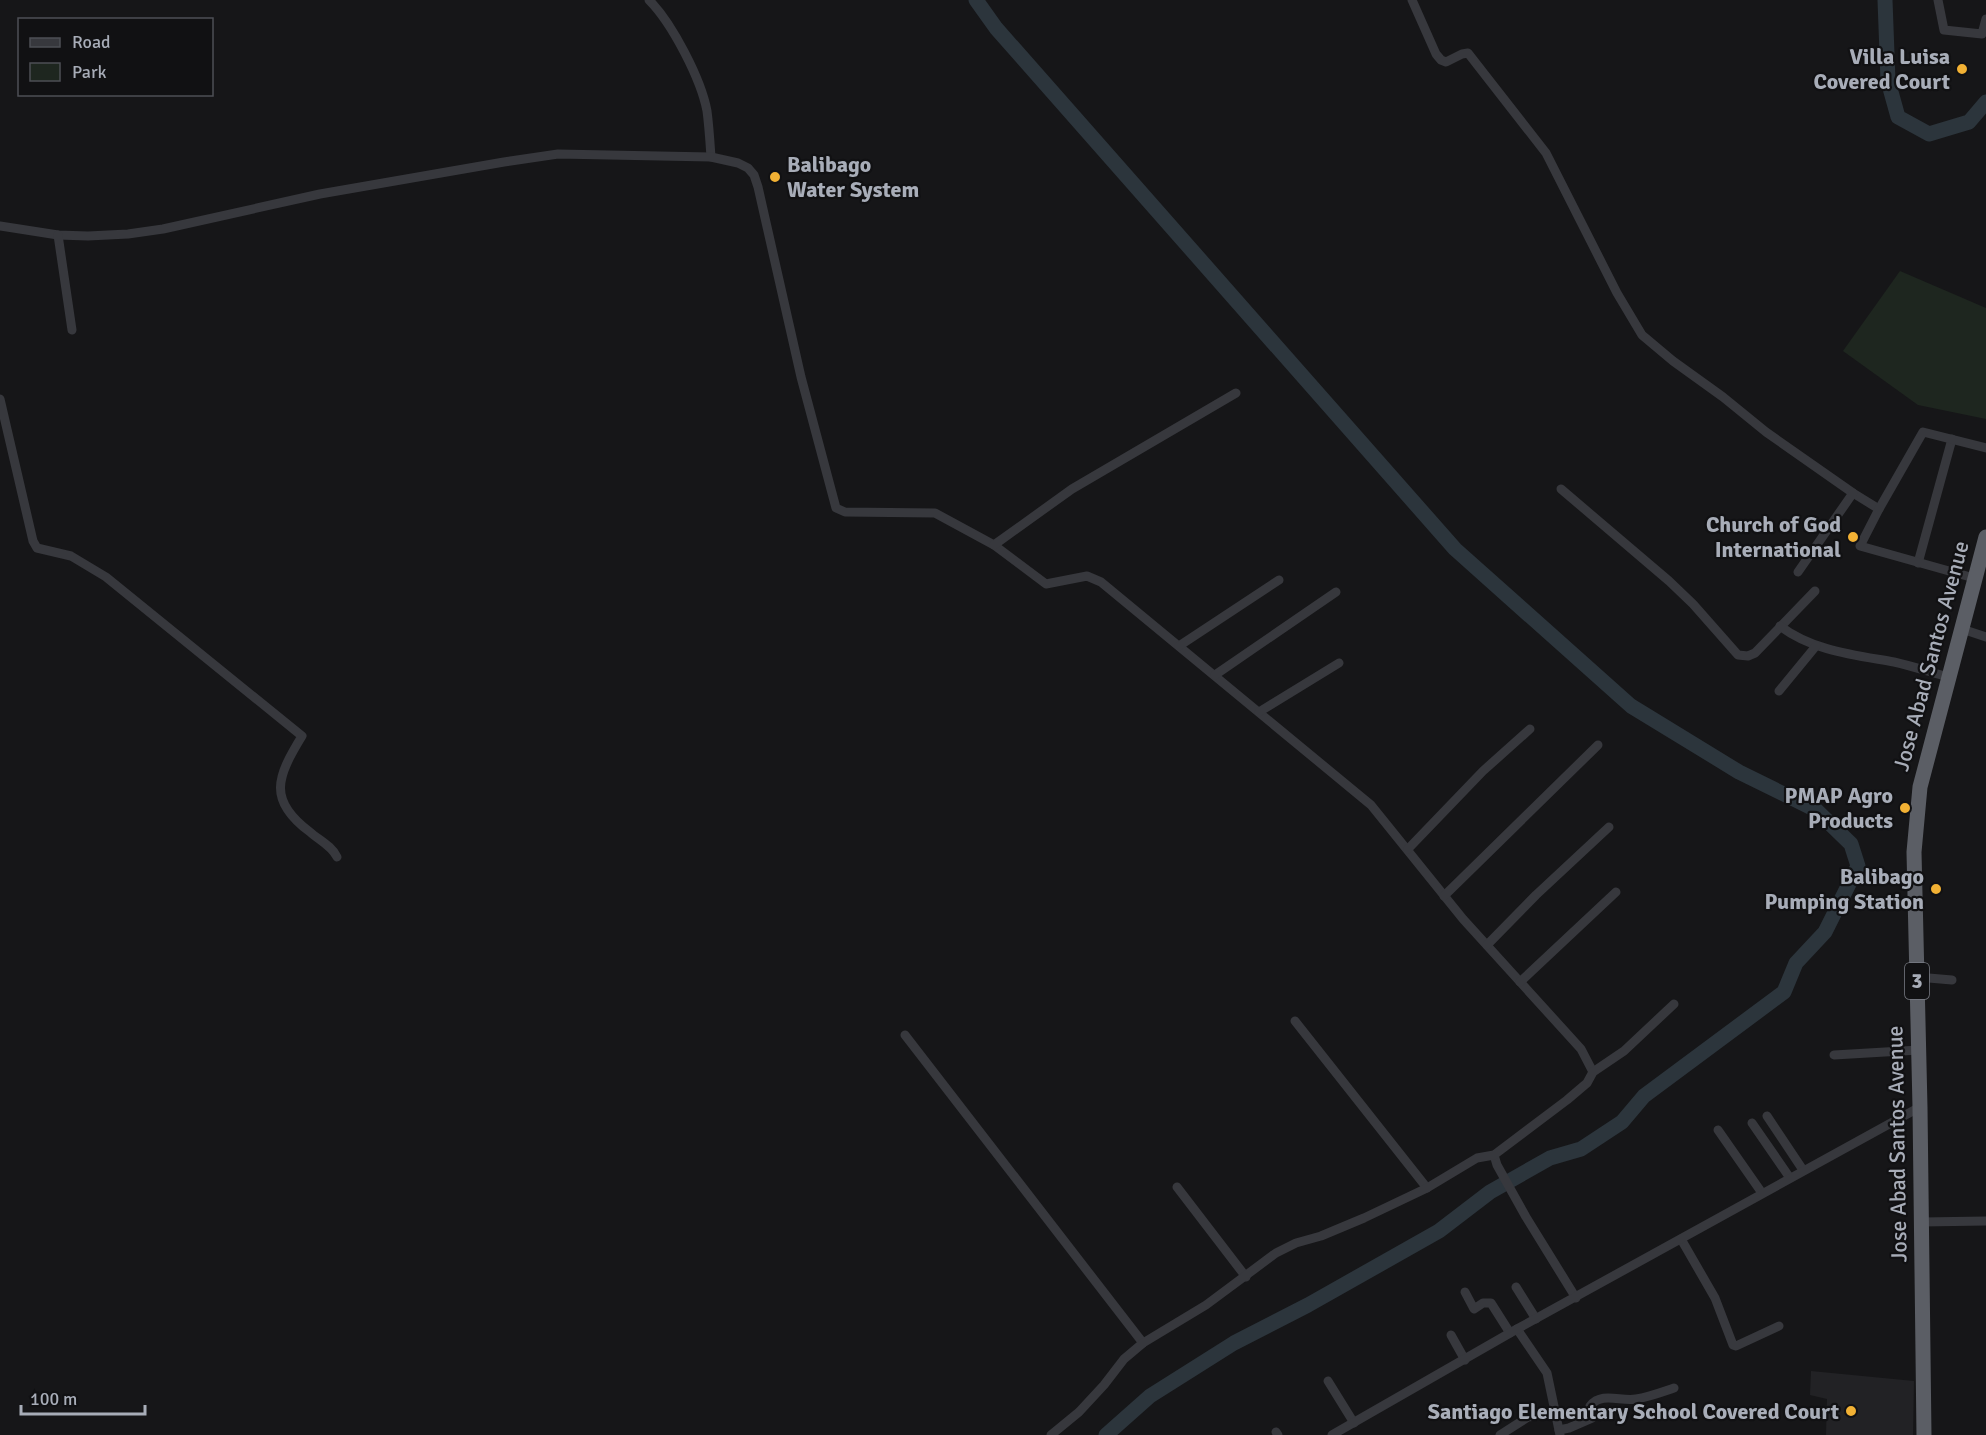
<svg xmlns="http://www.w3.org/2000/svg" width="1986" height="1435" viewBox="0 0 1986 1435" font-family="Signika,sans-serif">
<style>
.built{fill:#222225}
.green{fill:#1e261f}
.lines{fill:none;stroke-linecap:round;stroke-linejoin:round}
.river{stroke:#2c353c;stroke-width:15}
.minor{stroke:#37383d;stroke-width:9}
.trunk{stroke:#5b5e65;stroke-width:15}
.poi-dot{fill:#f2b134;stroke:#111113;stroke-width:2}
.labels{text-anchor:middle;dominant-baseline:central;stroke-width:4.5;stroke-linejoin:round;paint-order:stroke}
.shield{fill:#111113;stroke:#7b7e86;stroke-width:1.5}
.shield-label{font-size:21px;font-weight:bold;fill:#a8adb8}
.poi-label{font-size:22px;font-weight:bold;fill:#a8adb8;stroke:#111113;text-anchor:end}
.street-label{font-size:22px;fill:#a8adb8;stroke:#111113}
</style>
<rect width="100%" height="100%" fill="#161618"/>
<!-- built -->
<path class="built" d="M1811 1371 1914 1381 1913 1435H1826L1827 1399 1810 1395Z"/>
<!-- green -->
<path class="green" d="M1900 271 1986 308V419L1918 405 1843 351Z"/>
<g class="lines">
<!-- river -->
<g class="river">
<path d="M976 0 996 28 1455 549 1631 706 1739 772 1816 810 1851 844 1858 866 1825 932 1796 963 1784 992 1644 1096 1622 1122 1581 1149 1550 1158 1490 1192 1439 1231 1308 1305 1234 1343 1150 1396 1106 1435"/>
<path d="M1885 0 1888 81 1898 117 1929 134 1969 122 1986 102"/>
</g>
<!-- minor -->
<g class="minor">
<path d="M649 0C672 23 701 79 707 111 709 126 710 142 711 157"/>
<path d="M1412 0 1436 54 1441 60 1446 62 1462 54 1468 53 1546 153 1617 293 1642 335 1673 361 1723 397 1766 432 1853 493 1879 509"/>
<path d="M1938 0 1944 30 1982 34 1986 19"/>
<path d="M0 226 58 235 88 236 128 234 163 229 320 194 504 162 558 154 711 157 738 163 748 168 754 175 758 187 801 377 836 508 845 512 935 513 994 545 1046 584 1087 576 1101 582 1371 805 1463 919 1581 1049 1593 1072"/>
<path d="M58 235 72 330"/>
<path d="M0 399 33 541 37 548 71 556 106 577 302 736C277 777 267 800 310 832 319 840 332 846 337 857"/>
<path d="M1561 489 1669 581 1693 604 1738 655 1748 656 1755 653 1815 591"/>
<path d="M994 545 1072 489 1236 393"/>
<path d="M1918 563 1952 439"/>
<path d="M1798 572 1853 493"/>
<path d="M1974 578 1860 546 1879 509 1923 432 1986 448"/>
<path d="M1780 626C1813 651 1855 655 1894 662 1912 666 1930 672 1948 677"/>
<path d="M1962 629 1986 637"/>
<path d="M1179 646 1279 580"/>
<path d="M1215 675 1336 592"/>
<path d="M1779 691 1816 646"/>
<path d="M1259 712 1339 663"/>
<path d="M1408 849 1483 771 1530 729"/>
<path d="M1444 896 1598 745"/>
<path d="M1487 945 1536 895 1609 827"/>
<path d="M1917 977 1952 980"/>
<path d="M1520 982 1616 892"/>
<path d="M1295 1021 1427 1188"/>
<path d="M905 1035 1143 1343"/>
<path d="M1834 1055 1919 1050"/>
<path d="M1767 1116 1803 1170"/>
<path d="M1752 1123 1790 1178"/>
<path d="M1718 1130 1762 1193"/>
<path d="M1494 1155 1497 1165 1526 1217 1576 1298"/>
<path d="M1177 1187 1246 1277"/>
<path d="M1922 1222 1986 1221"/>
<path d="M1681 1239 1715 1298 1733 1345 1736 1346 1779 1326"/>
<path d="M1516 1287 1536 1319"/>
<path d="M1465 1292 1474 1309 1483 1303H1491L1510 1333"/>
<path d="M1517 1329 1547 1373 1560 1435"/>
<path d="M1451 1335 1465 1360"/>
<path d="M1328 1381 1354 1423"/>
<path d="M1559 1430 1569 1428 1592 1418 1590 1406C1602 1391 1621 1402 1636 1399 1649 1397 1662 1392 1674 1388"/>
<path d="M1276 1432 1278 1435"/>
<path d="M1051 1435 1079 1412 1104 1385 1124 1359 1143 1343 1206 1305 1276 1253 1296 1243 1321 1236 1364 1218 1427 1188 1477 1158 1494 1155 1567 1100 1587 1083 1593 1072 1624 1051 1674 1004"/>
<path d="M1332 1435 1517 1329 1920 1107"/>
<path d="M1500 1435 1528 1417 1555 1413"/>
</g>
<!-- trunk -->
<path class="trunk" d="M1924 1435 1920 1107 1914 852 1920 787 1986 537"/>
</g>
<!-- markers -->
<g class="poi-dot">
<circle cx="1962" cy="69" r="6"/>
<circle cx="775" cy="177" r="6"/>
<circle cx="1853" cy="537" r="6"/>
<circle cx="1905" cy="808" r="6"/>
<circle cx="1936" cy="889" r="6"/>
<circle cx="1851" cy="1411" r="6"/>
</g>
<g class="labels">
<!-- shield labels -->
<rect class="shield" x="1905" y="963" width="24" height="36" rx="4.5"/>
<g class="shield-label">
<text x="1917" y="981">3</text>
</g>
<!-- poi labels -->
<g class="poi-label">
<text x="1950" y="56">Villa Luisa<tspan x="1950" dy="25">Covered Court</tspan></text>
<text x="787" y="164" text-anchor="start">Balibago<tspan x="787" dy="25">Water System</tspan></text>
<text x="1841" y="524">Church of God<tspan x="1841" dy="25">International</tspan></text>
<text x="1893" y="795">PMAP Agro<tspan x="1893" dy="25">Products</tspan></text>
<text x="1924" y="876">Balibago<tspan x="1924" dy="25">Pumping Station</tspan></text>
<text x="1839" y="1411">Santiago Elementary School Covered Court</text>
</g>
<!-- street labels -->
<g class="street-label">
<text transform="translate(1931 656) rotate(-75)">Jose Abad Santos Avenue</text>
<text transform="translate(1897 1144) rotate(-91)">Jose Abad Santos Avenue</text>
</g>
</g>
<!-- legend -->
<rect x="18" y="18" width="195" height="78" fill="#111113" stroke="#4d4f55" stroke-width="1.5"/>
<rect x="30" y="38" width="30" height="9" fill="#37383d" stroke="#4d4f55" stroke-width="1.5"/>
<text x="72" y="48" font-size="18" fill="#a8adb8">Road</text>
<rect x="30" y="63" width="30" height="18" fill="#1e261f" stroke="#4d4f55" stroke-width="1.5"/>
<text x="72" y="78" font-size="18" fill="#a8adb8">Park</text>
<!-- scale -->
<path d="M21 1405v9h124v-9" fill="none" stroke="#a8adb8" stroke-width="3"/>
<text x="30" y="1405" font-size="18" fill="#a8adb8" stroke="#111113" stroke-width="4.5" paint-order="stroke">100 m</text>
</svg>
